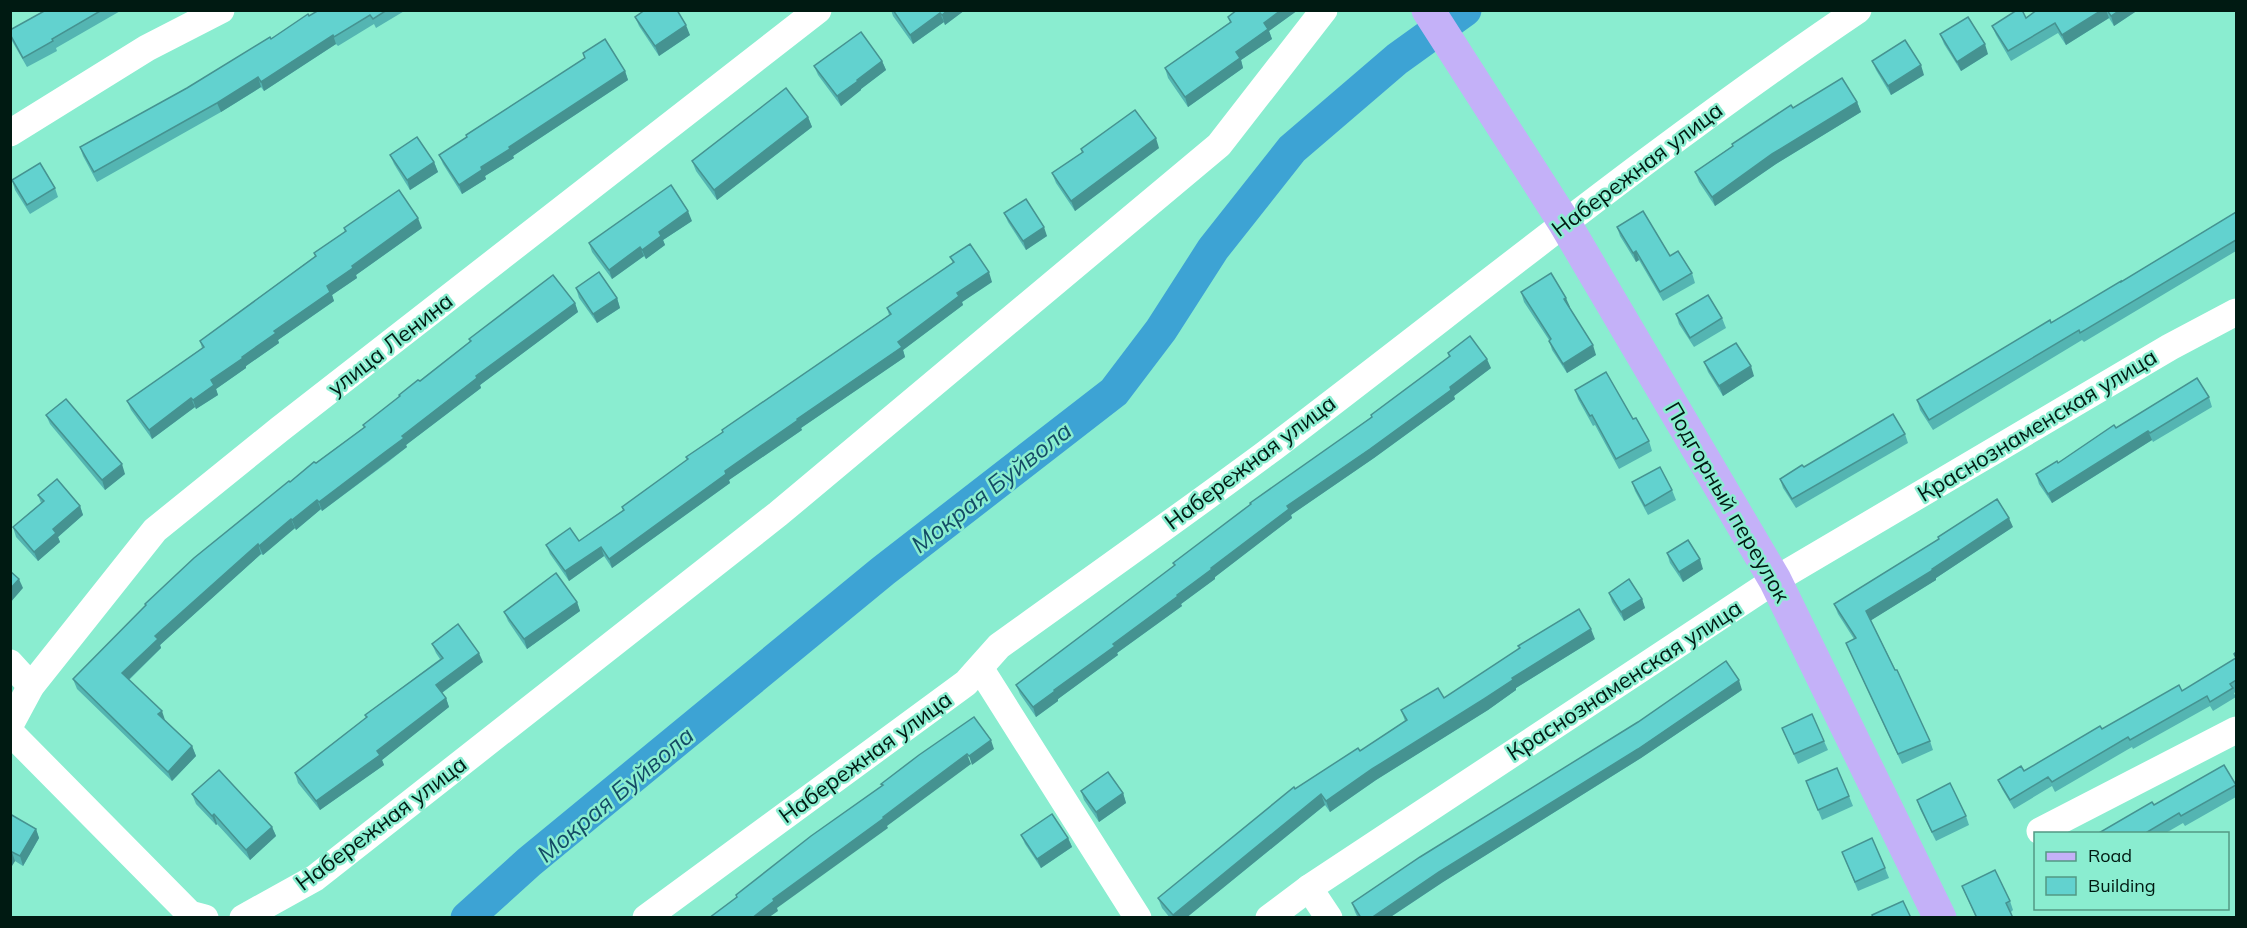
<svg xmlns="http://www.w3.org/2000/svg" width="2247" height="928" viewBox="0 0 2247 928" font-family="Mulish,sans-serif">
<style>
.lines{fill:none;stroke-linecap:round;stroke-linejoin:round}
.river{stroke:#3da3d4;stroke-width:33}
.minor{stroke:#fff;stroke-width:27}
.major{stroke:#c4b1f8;stroke-width:33}
.wall{fill:#54b5b2}
.shaded-wall{fill:#459391}
.building{fill:#62d2cf;stroke:#459391;stroke-width:1.5}
.labels{text-anchor:middle;dominant-baseline:central;stroke-width:5;stroke-linejoin:round;paint-order:stroke}
.street-label{font-size:22px;fill:#001a12;stroke:#8aedd0}
.water-label{font-size:24px;font-style:italic;fill:#144b65;stroke:#8aedd0}
</style>
<rect width="100%" height="100%" fill="#8aedd0"/>
<g class="lines">
<!-- river -->
<path class="river" d="M467 918 529 862 883 571 1114 392 1161 330 1213 249 1292 149 1397 59 1465 10"/>
<!-- minor -->
<g class="minor">
<path d="M10 133 147 48 221 10"/>
<path d="M10 663 31 686"/>
<path d="M980 668 1138 918"/>
<path d="M10 725 31 686 155 530 280 429 818 10"/>
<path d="M10 732 190 914 205 918"/>
<path d="M2040 831 2236 730"/>
<path d="M1309 888 1329 918"/>
<path d="M243 918 315 878 778 514 1219 145 1324 10"/>
<path d="M646 918 966 683 999 646C1088 582 1177 519 1265 454 1462 305 1652 149 1858 10"/>
<path d="M1269 918 1309 888 1775 580 2170 347 2236 312"/>
</g>
<!-- major -->
<path class="major" d="M1428 10 1564 222 1775 580 1940 918"/>
</g>
<!-- wall -->
<g class="wall">
<path d="M46 10H122L56 48 57 51 27 67 12 41 10 34Z"/>
<path d="M319 10H406L376 28 374 24 338 46 336 44 264 91 261 87 221 112 97 182 83 156 80 147 187 88Z"/>
<path d="M891 10H965L945 25 944 22 913 44 893 16Z"/>
<path d="M1237 10H1298L1269 31 1272 39 1241 60 1243 68 1188 107 1168 78 1165 68 1230 22 1228 17Z"/>
<path d="M2037 10H2138L2114 26 2109 18 2066 45 2058 33 2011 61 1996 35 1992 26 2026 18Z"/>
<path d="M635 17 690 35 659 56 639 26Z"/>
<path d="M1940 34 1988 54 1961 71 1944 44Z"/>
<path d="M583 53 625 71 628 80 513 156 514 158 485 176 486 179 462 194 443 164 439 155 467 138 466 135 585 58Z"/>
<path d="M882 61 886 70 861 89V90L841 106 818 75 814 66Z"/>
<path d="M1872 61 1924 75 1891 95 1876 70Z"/>
<path d="M1857 102 1861 112 1776 164 1715 206 1699 182 1695 172 1732 146V144L1793 108Z"/>
<path d="M808 117 812 127 717 200 696 171 692 161Z"/>
<path d="M1159 148 1075 211 1056 183 1052 173 1082 153 1081 149Z"/>
<path d="M390 155 434 162 438 172 410 190 394 164Z"/>
<path d="M12 180 55 188 58 197 30 214 15 190Z"/>
<path d="M2236 212V251L2084 342 2082 340 1933 430 1920 410 1917 400 2121 282Z"/>
<path d="M1004 213 1047 236 1026 250 1008 222Z"/>
<path d="M692 221 663 240 665 245 646 259 644 256 612 279 592 252 589 243Z"/>
<path d="M1617 227 1670 256 1692 273 1695 283 1663 301 1639 260 1636 262 1620 236Z"/>
<path d="M344 228H422L356 275 357 278 332 295 334 301 278 340 279 343 246 366V368L216 389 218 395 196 409 195 407 152 439 131 410 127 401 202 348 200 341 315 256 314 253 345 232Z"/>
<path d="M950 257 992 282 962 302 963 305 903 350 905 357 801 428 802 430 729 480 730 483 612 568 604 556 569 581 550 554 546 545 579 541 623 510 622 507 687 460 686 457 723 432 889 315 887 308 953 263Z"/>
<path d="M576 288 617 298 620 308 597 323 579 298Z"/>
<path d="M1521 292 1570 307 1569 308 1596 355 1567 373 1552 350 1549 340 1524 302Z"/>
<path d="M575 303 578 312 480 385 481 388 406 445 407 447 388 462 322 511 321 509 296 530 295 528 263 555 261 554 160 645 161 648 129 680 165 720 192 746 196 756 172 781 77 689 73 679 145 606V604L290 482 364 427 363 425 470 341 469 339Z"/>
<path d="M1676 314 1722 318 1726 328 1694 347 1679 324Z"/>
<path d="M1448 353 1491 368 1454 396 1455 399 1374 458 1291 515 1292 518 1215 577V579L1181 604 1182 606 1117 653 1118 655 1058 699V701L1036 717 1020 694 1016 685 1371 417 1449 357Z"/>
<path d="M1704 362 1754 376 1723 396 1708 372Z"/>
<path d="M1575 390 1649 441 1652 451 1619 469 1595 425 1593 426 1578 399Z"/>
<path d="M2209 397 2212 407 2153 442 2152 440 2052 503 2039 484 2036 474 2058 463 2116 428Z"/>
<path d="M46 415 125 474 105 490 50 424Z"/>
<path d="M1905 434 1908 443 1796 508 1783 488 1780 479 1804 467Z"/>
<path d="M1632 482 1672 490 1676 500 1648 515 1635 491Z"/>
<path d="M38 495 80 506 83 515 58 537 60 542 38 561 16 537 13 527 41 503Z"/>
<path d="M2013 527 1936 578V580L1871 620 1930 741 1933 750 1902 764 1850 652 1846 643 1854 639 1838 614 1834 604Z"/>
<path d="M1667 553 1703 569 1683 582 1670 563Z"/>
<path d="M1609 593 1642 599 1645 608 1624 621 1612 602Z"/>
<path d="M577 602 580 611 527 649 508 621 504 612Z"/>
<path d="M1595 639 1516 688V690L1488 710 1376 780 1330 812 1325 805 1186 918H1170L1162 908 1158 898 1295 789 1360 751 1405 721 1401 710 1444 698Z"/>
<path d="M432 644 483 662 442 693 446 698 449 707 382 760 384 765 320 810 298 783 295 773 366 718 365 715 440 659 436 653Z"/>
<path d="M2236 652V692L2234 693 2236 697 2213 711 2210 706 2133 749 2132 747 2055 792 2052 786 2014 809 2002 789 1998 780 2024 771 2102 729 2182 691 2236 659 2234 654Z"/>
<path d="M1742 690 1641 758 1443 882 1389 918H1358L1355 912 1352 903Z"/>
<path d="M1782 728 1824 741 1828 750 1798 764Z"/>
<path d="M1806 781 1849 796 1853 806 1822 820Z"/>
<path d="M2236 785V797L2185 826 2183 823 2164 834H2097L2154 805Z"/>
<path d="M1081 791 1123 793 1126 803 1099 822 1084 800Z"/>
<path d="M192 794 272 827 276 836 250 860 217 824 216 825 196 804Z"/>
<path d="M1917 800 1966 816 1969 825 1936 841 1920 809Z"/>
<path d="M10 814 36 829 39 838 23 866 15 861 10 869Z"/>
<path d="M1021 835 1068 838 1072 847 1041 868 1025 844Z"/>
<path d="M1842 852 1885 868 1889 878 1858 891Z"/>
<path d="M1962 886 2010 901 2013 910 2011 912 2013 918H1976Z"/>
</g>
<!-- shaded-wall -->
<g class="shaded-wall">
<path d="M948 10H965L945 25 942 15Z"/>
<path d="M1281 10H1298L1269 31 1272 39 1241 60 1243 68 1188 107 1185 97 1236 52 1264 23Z"/>
<path d="M2102 10H2106L2109 18 2066 45 2062 35Z"/>
<path d="M2120 10H2138L2114 26 2111 16Z"/>
<path d="M940 13 944 22 913 44 910 35Z"/>
<path d="M686 25 690 35 659 56 655 46Z"/>
<path d="M333 35 336 44 264 91 261 82Z"/>
<path d="M1985 44 1988 54 1961 71 1957 62Z"/>
<path d="M882 61 886 70 861 89V90L841 106 837 96 857 80Z"/>
<path d="M1921 65 1924 75 1891 95 1888 86Z"/>
<path d="M625 71 628 80 513 156 514 158 485 176 486 179 462 194 459 185 481 167 509 147Z"/>
<path d="M258 77 261 87 221 112 217 103Z"/>
<path d="M1857 102 1861 112 1776 164 1715 206 1712 197 1772 154Z"/>
<path d="M808 117 812 127 717 200 714 190Z"/>
<path d="M1156 138 1159 148 1075 211 1071 201Z"/>
<path d="M434 162 438 172 410 190 407 180Z"/>
<path d="M688 211 692 221 663 240 665 245 646 259 642 250 659 232Z"/>
<path d="M418 218 422 228 356 275 357 278 332 295 334 301 278 340 279 343 246 366V368L216 389 218 395 196 409 193 400 211 380 242 357 352 266Z"/>
<path d="M1044 227 1047 236 1026 250 1023 241Z"/>
<path d="M640 247 644 256 612 279 609 270Z"/>
<path d="M1636 251 1639 260 1636 262 1633 253Z"/>
<path d="M989 272 992 282 962 302 963 305 903 350 905 357 801 428 802 430 729 480 730 483 612 568 609 559 725 471 797 419 898 342 957 293Z"/>
<path d="M617 298 620 308 597 323 593 314Z"/>
<path d="M1566 298 1570 307 1567 309 1564 299Z"/>
<path d="M575 303 578 312 480 385 481 388 406 445 407 447 322 511 319 502 476 376Z"/>
<path d="M1593 345 1596 355 1567 373 1563 364Z"/>
<path d="M1487 359 1491 368 1454 396 1455 399 1374 458 1291 515 1292 518 1215 577V579L1181 604 1182 606 1117 653 1118 655 1058 699V701L1036 717 1033 707 1054 690 1177 595 1287 506Z"/>
<path d="M1751 366 1754 376 1723 396 1719 386Z"/>
<path d="M191 398 195 407 152 439 149 430Z"/>
<path d="M2148 431 2152 440 2052 503 2048 494Z"/>
<path d="M122 464 125 474 105 490 102 480Z"/>
<path d="M317 500 321 509 296 530 292 520Z"/>
<path d="M80 506 83 515 58 537 60 542 38 561 34 552 53 529Z"/>
<path d="M2009 518 2013 527 1936 578V580L1870 621 1866 611Z"/>
<path d="M291 519 295 528 263 555 259 546Z"/>
<path d="M258 544 261 554 160 645 161 648 125 683 122 673 155 636Z"/>
<path d="M601 547 604 556 569 581 565 571Z"/>
<path d="M1700 559 1703 569 1683 582 1679 572Z"/>
<path d="M19 579 23 588 10 603V589Z"/>
<path d="M1642 599 1645 608 1624 621 1621 612Z"/>
<path d="M577 602 580 611 527 649 524 639Z"/>
<path d="M1591 629 1595 639 1516 688V690L1488 710 1376 780 1330 812 1326 801 1372 769 1512 678Z"/>
<path d="M479 653 483 662 440 694 436 685Z"/>
<path d="M1739 680 1742 690 1641 758 1443 882 1389 918H1371L1439 872Z"/>
<path d="M446 698 449 707 382 760 384 765 320 810 316 801 377 751Z"/>
<path d="M162 711 165 720 158 714Z"/>
<path d="M991 740 994 749 972 765 969 756Z"/>
<path d="M192 746 196 756 172 781 168 772Z"/>
<path d="M967 754 971 764 887 826 888 828 777 908 778 911 768 918H752L773 899Z"/>
<path d="M1123 793 1126 803 1099 822 1096 812Z"/>
<path d="M1321 794 1325 805 1186 918H1173V915Z"/>
<path d="M214 814 217 824 216 825 212 816Z"/>
<path d="M272 827 276 836 250 860 246 850Z"/>
<path d="M36 829 39 838 23 866 20 856Z"/>
<path d="M1068 838 1072 847 1041 868 1037 859Z"/>
<path d="M12 852 15 861 10 869V854Z"/>
</g>
<!-- building -->
<g class="building">
<path d="M46 10H102L52 39 53 41 23 58 10 34V30Z"/>
<path d="M319 10H387L373 19 370 15 334 37 333 35 261 82 258 77 217 103 94 172 80 147 187 88 270 37 271 39 308 14 309 16Z"/>
<path d="M645 10H677L686 25 655 46 635 17Z"/>
<path d="M893 10H948L942 15 940 13 910 35Z"/>
<path d="M1237 10H1281L1264 23 1268 29 1236 52 1240 58 1185 97 1165 68 1231 22 1228 17Z"/>
<path d="M2017 10H2022L2026 18 2037 10H2102L2062 35 2055 23 2008 51 1992 26Z"/>
<path d="M2107 10H2120L2111 16Z"/>
<path d="M1968 17 1985 44 1957 62 1940 34Z"/>
<path d="M861 32 882 61 857 80 858 81 837 96 814 66Z"/>
<path d="M605 39 625 71 509 147 510 149 481 167 482 170 459 185 439 155 467 137 466 135 585 58 583 53Z"/>
<path d="M1905 40 1921 65 1888 86 1872 61Z"/>
<path d="M1842 78 1857 102 1772 154 1712 197 1695 172 1733 146 1732 144 1791 105 1793 108Z"/>
<path d="M786 88 808 117 714 190 692 161Z"/>
<path d="M1135 110 1156 138 1071 201 1052 173 1083 152 1081 149Z"/>
<path d="M417 137 434 162 407 180 390 155Z"/>
<path d="M40 163 55 188 27 205 12 180Z"/>
<path d="M671 185 688 211 659 232 661 236 642 250 640 247 609 270 589 243Z"/>
<path d="M399 190 418 218 352 266 353 268 327 286 330 292 274 331 276 333 242 357 243 358 211 380 214 385 193 400 191 398 149 430 127 401 204 347 200 341 316 256 314 253 346 231 344 228Z"/>
<path d="M1026 199 1044 227 1023 241 1004 213Z"/>
<path d="M1643 211 1670 256 1678 251 1692 273 1660 292 1636 251 1633 253 1617 227Z"/>
<path d="M2236 212V240L2080 333 2079 330 1929 420 1917 400 2050 320 2051 323 2121 281V282Z"/>
<path d="M970 244 989 272 957 293 959 296 898 342 902 347 797 419 798 420 725 471 726 474 609 559 601 547 565 571 546 545 570 528 579 541 624 510 622 507 688 459 686 457 723 432 722 430 891 314 887 308 954 262 950 257Z"/>
<path d="M599 272 617 298 593 314 576 288Z"/>
<path d="M1551 273 1566 298 1564 299 1593 345 1563 364 1549 341 1551 339 1521 292Z"/>
<path d="M553 275 575 303 476 376 477 378 402 436 404 438 385 452 319 502 317 500 292 520 291 519 259 546 258 544 155 636 158 639 122 673 162 711 158 714 192 746 168 772 73 679 146 605 145 604 194 558 289 481 290 482 314 462 316 463 365 427 363 425 400 396 399 395 418 380 420 381 471 341 469 339Z"/>
<path d="M1708 295 1722 318 1690 338 1676 314Z"/>
<path d="M1470 336 1487 359 1450 387 1451 390 1370 449 1287 506 1289 509 1211 568 1212 569 1177 595 1178 596 1113 644 1115 646 1054 690 1055 691 1033 707 1016 685 1175 565 1173 563 1251 504 1250 503 1372 417 1371 415 1450 356 1448 353Z"/>
<path d="M1736 343 1751 366 1719 386 1704 362Z"/>
<path d="M1606 372 1633 419 1636 418 1649 441 1616 459 1592 415 1590 416 1575 390Z"/>
<path d="M2197 378 2209 397 2150 433 2148 431 2048 494 2036 474 2057 461 2058 463 2114 425 2116 428Z"/>
<path d="M66 399 122 464 102 480 46 415Z"/>
<path d="M1893 414 1905 434 1792 499 1780 479 1802 465 1804 467Z"/>
<path d="M1660 467 1672 490 1645 506 1632 482Z"/>
<path d="M57 479 80 506 53 529 56 533 34 552 13 527 44 501 38 495Z"/>
<path d="M1997 499 2009 518 1932 569 1933 570 1866 611 1895 670H1897L1930 741 1898 754 1846 643 1856 638 1834 604 1939 539 1938 537Z"/>
<path d="M1688 540 1700 559 1679 572 1667 553Z"/>
<path d="M10 571 19 579 10 589Z"/>
<path d="M556 573 577 602 524 639 504 612Z"/>
<path d="M1629 579 1642 599 1621 612 1609 593Z"/>
<path d="M1579 609 1591 629 1512 678 1513 680 1484 699 1372 769 1326 801 1321 794 1173 915 1158 898 1294 787 1295 789 1358 748 1360 751 1407 720 1401 710 1438 688 1444 698 1520 648 1518 646Z"/>
<path d="M458 624 479 653 436 685 446 698 377 751 380 755 316 801 295 773 367 717 365 715 443 658 432 644Z"/>
<path d="M2236 652V680L2230 684 2233 688 2210 702 2207 696 2130 740 2128 737 2052 782 2048 777 2010 800 1998 780 2021 766 2024 771 2100 726 2102 729 2179 685 2182 691 2236 658 2234 654Z"/>
<path d="M1726 661 1739 680 1638 749 1439 872 1371 918H1361L1352 903 1420 857 1638 722Z"/>
<path d="M1812 714 1824 741 1794 754 1782 728Z"/>
<path d="M974 717 991 740 969 756 967 754 920 789 883 817 884 818 773 899 774 901 752 918H709L737 897 736 895 811 836 883 785 881 784 919 755Z"/>
<path d="M2224 765 2236 785 2181 816 2179 813 2144 834H2097L2152 802 2154 805Z"/>
<path d="M1837 768 1849 796 1818 810 1806 781Z"/>
<path d="M219 770 272 827 246 850 214 814 212 816 192 794Z"/>
<path d="M1108 772 1123 793 1096 812 1081 791Z"/>
<path d="M1950 783 1966 816 1932 832 1917 800Z"/>
<path d="M10 814 36 829 20 856 12 852 10 854Z"/>
<path d="M1052 814 1068 838 1037 859 1021 835Z"/>
<path d="M1872 838 1885 868 1855 882 1842 852Z"/>
<path d="M1995 870 2010 901 2006 903 2013 918H1977L1962 886Z"/>
<path d="M1903 901 1911 918H1873L1872 915Z"/>
</g>
<g class="labels">
<!-- street labels -->
<g class="street-label">
<text transform="translate(1637 169) rotate(-37)">Набережная улица</text>
<text transform="translate(390 344) rotate(-38)">улица Ленина</text>
<text transform="translate(2037 425) rotate(-31)">Краснознаменская улица</text>
<text transform="translate(1250 462) rotate(-37)">Набережная улица</text>
<text transform="translate(1728 502) rotate(60)">Подгорный переулок</text>
<text transform="translate(1624 680) rotate(-33)">Краснознаменская улица</text>
<text transform="translate(865 757) rotate(-36)">Набережная улица</text>
<text transform="translate(381 823) rotate(-37)">Набережная улица</text>
</g>
<!-- water labels -->
<g class="water-label">
<text transform="translate(991 487) rotate(-38)">Мокрая Буйвола</text>
<text transform="translate(615 794) rotate(-40)">Мокрая Буйвола</text>
</g>
</g>
<!-- border -->
<rect width="2247" height="928" fill="none" stroke="#001a12" stroke-width="24"/>
<!-- legend -->
<rect x="2034" y="832" width="195" height="78" fill="#8aedd0" stroke="#539984" stroke-width="1.5"/>
<rect x="2046" y="852" width="30" height="9" fill="#c4b1f8" stroke="#539984" stroke-width="1.5"/>
<text x="2088" y="862" font-size="18" fill="#001a12">Road</text>
<rect x="2046" y="877" width="30" height="18" fill="#62d2cf" stroke="#539984" stroke-width="1.5"/>
<text x="2088" y="892" font-size="18" fill="#001a12">Building</text>
</svg>
